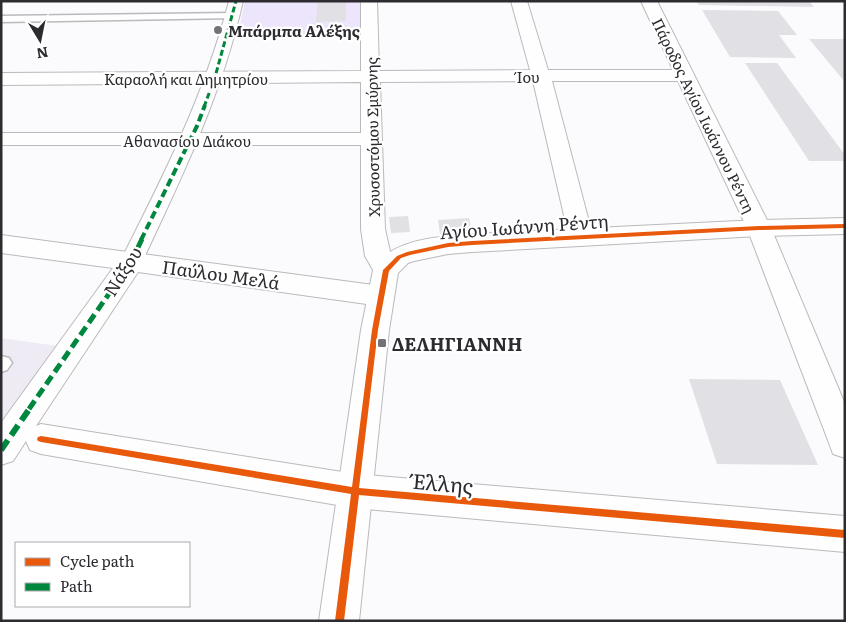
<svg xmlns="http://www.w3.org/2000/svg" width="846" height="622" viewBox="0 0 846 622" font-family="Literata,serif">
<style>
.built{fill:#efebf4}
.green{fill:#ede5fb}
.building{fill:#e1e0e4}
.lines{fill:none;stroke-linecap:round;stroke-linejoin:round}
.service-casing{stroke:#bab9bc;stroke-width:3}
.pedestrian-casing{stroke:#bab9bc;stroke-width:2}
.minor-casing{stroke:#bab9bc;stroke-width:2}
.tertiary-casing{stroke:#bab9bc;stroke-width:2}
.service{fill:#fefeff;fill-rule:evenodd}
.pedestrian{fill:#fefeff;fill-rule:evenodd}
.minor{fill:#fefeff;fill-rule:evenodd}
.tertiary{fill:#fefeff;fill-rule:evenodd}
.quiet-far3{stroke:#00873e;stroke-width:3;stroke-dasharray:6 3;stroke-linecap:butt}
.quiet-far2{stroke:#00873e;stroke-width:4;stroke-dasharray:8 4;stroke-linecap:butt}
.quiet-far1{stroke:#00873e;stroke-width:5;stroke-dasharray:10 5;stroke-linecap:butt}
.quiet{stroke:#00873e;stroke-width:6;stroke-dasharray:12 6;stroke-linecap:butt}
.cycleway-casing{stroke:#fff;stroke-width:3}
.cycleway{fill:#e8590c;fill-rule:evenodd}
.poi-dot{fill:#757378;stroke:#fff;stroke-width:2}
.labels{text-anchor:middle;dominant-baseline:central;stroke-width:4.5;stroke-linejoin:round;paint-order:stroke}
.far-poi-label{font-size:15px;font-weight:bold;fill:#2d2b30;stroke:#fff;text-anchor:start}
.far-street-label{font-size:15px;fill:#2d2b30;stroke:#fff}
.street-label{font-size:18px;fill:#2d2b30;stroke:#fff}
.poi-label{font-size:18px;font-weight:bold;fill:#2d2b30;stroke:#fff;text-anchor:start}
.near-street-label{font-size:21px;fill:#2d2b30;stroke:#fff}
</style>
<rect width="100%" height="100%" fill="#fbfafd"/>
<!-- built -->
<path class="built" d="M1 338 58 346 1 429Z"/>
<!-- green -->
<path class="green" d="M245 1H365L366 29 342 37 237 38Z"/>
<!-- building -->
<g class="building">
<path d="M318 1H346V21L316 22Z"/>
<path d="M696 1H809L814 7 699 5Z"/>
<path d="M702 10 778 11 797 35H779L796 58 730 57Z"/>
<path d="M809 39H845V82Z"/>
<path d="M745 63H777L845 155V161H809Z"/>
<path d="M408 216 410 232 391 233 389 217Z"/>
<path d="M469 218 472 232 440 234 438 220Z"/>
<path d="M689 379 780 380 818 465 717 464Z"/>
</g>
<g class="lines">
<defs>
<g id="service">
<path d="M233 13 236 14V18L1 22V16Z"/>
<path d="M1 356 9 358 12 363 7 370 1 372Z"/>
</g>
<path id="pedestrian" d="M229 1H243C222 94 182 177 142 262L139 268 131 270 123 268 120 262C163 177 205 94 229 1Z"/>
<g id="minor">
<path d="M361 1H377L379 71 530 70 511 1H527L548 70H673L641 1H657L771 228 845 404V458L833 454 829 443 747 228 678 81H552L593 237 590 243 581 246 572 243 569 237 533 81 380 82 385 229 391 256 399 270 395 277 386 279 377 277 365 256 361 229V145H1V133H361V82L1 85V73L361 71Z"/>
<path d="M1 235 381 286 391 289 394 296 391 303 381 306 138 272 36 426 41 424 355 474 845 516V552L355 508 41 454 30 450 26 441 13 461 1 465V423L113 268 1 253Z"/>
</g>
<path id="tertiary" d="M845 218V234L759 236 472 252 448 254 414 261 408 263 398 273 389 330 359 621H319L361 330 373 270C391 238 439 237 472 234L759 220Z"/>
</defs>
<!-- service casing -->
<use href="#service" class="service-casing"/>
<!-- pedestrian casing -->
<use href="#pedestrian" class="pedestrian-casing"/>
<!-- minor casing -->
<use href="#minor" class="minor-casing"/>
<!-- tertiary casing -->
<use href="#tertiary" class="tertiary-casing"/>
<!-- service -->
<use href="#service" class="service"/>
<!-- pedestrian -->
<use href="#pedestrian" class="pedestrian"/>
<!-- minor -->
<use href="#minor" class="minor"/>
<!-- tertiary -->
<use href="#tertiary" class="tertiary"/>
<!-- quiet-far3 -->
<path class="quiet-far3" d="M204 107 215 77 236 1"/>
<!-- quiet-far2 -->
<path class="quiet-far2" d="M141 240 197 126 205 105"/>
<!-- quiet-far1 -->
<path class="quiet-far1" d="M29 409 131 262 142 239"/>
<!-- quiet -->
<path class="quiet" d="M1 450 30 408"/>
<defs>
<path id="cycleway" d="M845 224V228L759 230 472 245 448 247 410 255 401 258 389 271 378 330 359 488 845 530V538L359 495 344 621H335L351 494 41 442 38 441 37 439 38 437 41 436 352 487 372 330 383 270 397 256 407 252 448 243 472 241 759 226Z"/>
</defs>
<!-- cycleway casing -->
<use href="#cycleway" class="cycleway-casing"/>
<!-- cycleway -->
<use href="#cycleway" class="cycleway"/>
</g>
<!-- markers -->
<g class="poi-dot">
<circle cx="218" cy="30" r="5"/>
<rect x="377" y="338" width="10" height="10" rx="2.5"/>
</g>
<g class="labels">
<!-- far-poi labels -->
<g class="far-poi-label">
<text x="228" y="30">Μπάρμπα Αλέξης</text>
</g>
<!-- far-street labels -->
<g class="far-street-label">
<text x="528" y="76">Ίου</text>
<text x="186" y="78">Καραολή και Δημητρίου</text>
<text transform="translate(704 115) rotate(64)">Πάροδος Αγίου Ιωάννου Ρέντη</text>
<text transform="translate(372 137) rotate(-91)">Χρυσοστόμου Σμύρνης</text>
<text x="187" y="140">Αθανασίου Διάκου</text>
</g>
<!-- street labels -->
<g class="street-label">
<text transform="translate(524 226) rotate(-4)">Αγίου Ιωάννη Ρέντη</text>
<text transform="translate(122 271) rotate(-58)">Νάξου</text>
<text transform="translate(221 274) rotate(8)">Παύλου Μελά</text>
</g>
<!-- poi labels -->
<g class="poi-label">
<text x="392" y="343">ΔΕΛΗΓΙΑΝΝΗ</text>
</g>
<!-- near-street labels -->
<g class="near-street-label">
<text transform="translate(443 482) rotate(5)">Έλλης</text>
</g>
</g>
<!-- border -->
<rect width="846" height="622" fill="none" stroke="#2d2b30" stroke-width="5"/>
<!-- legend -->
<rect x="15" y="542" width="175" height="65" fill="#ffffff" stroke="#abaaac"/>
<rect x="25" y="558" width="25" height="8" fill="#e8590c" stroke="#abaaac"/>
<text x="60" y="567" font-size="15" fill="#2d2b30">Cycle path</text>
<rect x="25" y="583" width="25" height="8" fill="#00873e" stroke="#abaaac"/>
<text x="60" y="592" font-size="15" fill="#2d2b30">Path</text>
<!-- north arrow -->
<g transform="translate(40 40) rotate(170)" stroke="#ffffff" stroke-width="4" paint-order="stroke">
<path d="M0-4L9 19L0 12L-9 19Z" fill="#2d2b30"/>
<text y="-8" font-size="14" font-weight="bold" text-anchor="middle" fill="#2d2b30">N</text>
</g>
</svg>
